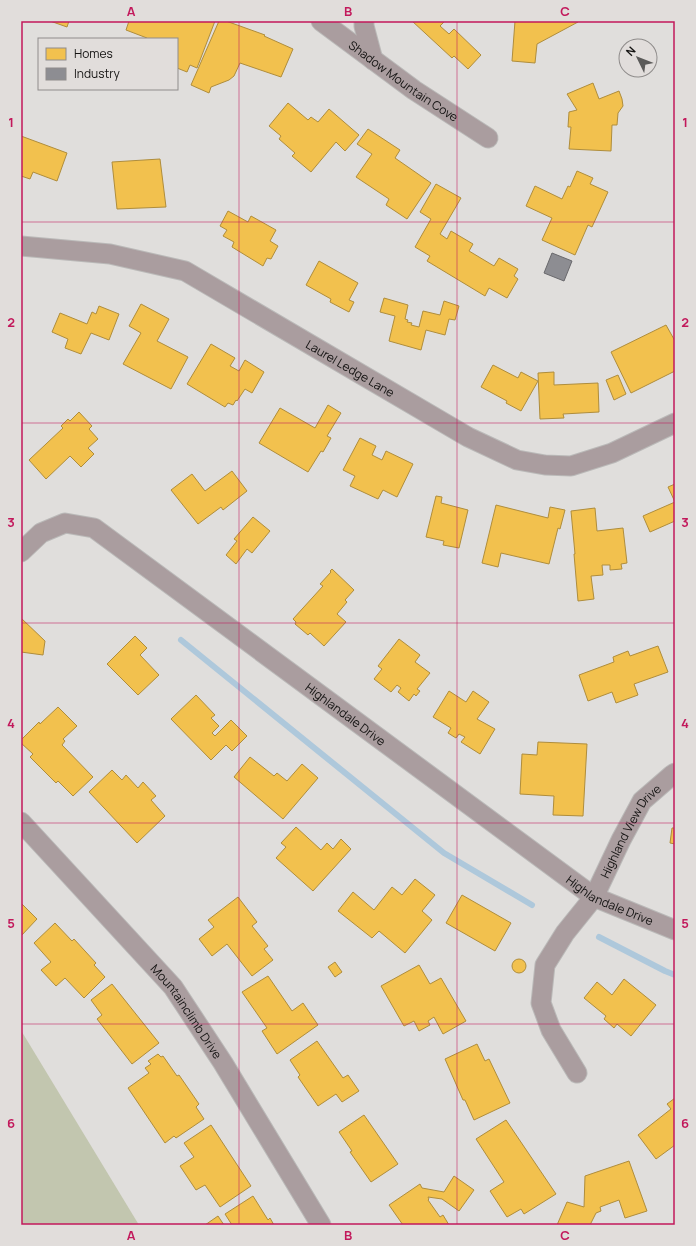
<svg xmlns="http://www.w3.org/2000/svg" width="696" height="1246" viewBox="0 0 696 1246" font-family="Manrope,sans-serif">
<style>
.forest{fill:#c2c6af}
.homes{fill:#f2c14e;stroke:#af8d3c}
.industry{fill:#8d8d92;stroke:#69686c}
.lines{fill:none;stroke-linecap:round;stroke-linejoin:round}
.stream{stroke:#aec8db;stroke-width:6}
.minor-casing{stroke:#bab9b8;stroke-width:21}
.minor{stroke:#aa9d9f;stroke-width:19}
.grid{fill:none;stroke:#c2185b;stroke-width:1;stroke-opacity:0.55}
.labels{text-anchor:middle;dominant-baseline:central;stroke-width:4;stroke-linejoin:round;paint-order:stroke}
.street-label{font-size:12px;fill:#141312;stroke:#e1dddb}
.neatline{fill:none;stroke:#c2185b;stroke-width:1.5}
.grid-label{font-size:13px;text-anchor:middle;font-weight:bold;fill:#c2185b}
</style>
<rect width="100%" height="100%" fill="#e0dedc"/>
<!-- forest -->
<path class="forest" d="M21 1031 22 1032 139 1225H21Z"/>
<!-- homes -->
<g class="homes">
<path d="M50 21H69L67 27Z"/>
<path d="M129 21H215L197 68 190 65 187 72 177 68V39H146L147 38 126 30Z"/>
<path d="M219 21H226L265 35 264 36 293 49 281 77 240 63 234 76 229 80 211 87 209 93 191 85Z"/>
<path d="M412 21H445L440 26 449 34 454 29 481 55 468 69 454 56 452 58Z"/>
<path d="M515 21H578V22L537 44 535 63 512 61Z"/>
<path d="M593 83 599 99 619 91 622 99 623 106 618 113 617 125H612L611 151 569 149 571 127H568L569 112 577 110 567 94Z"/>
<path d="M288 103 308 120 311 117 318 122 329 109 359 135 345 151 336 142 311 172 292 156 295 153 279 139 281 136 269 126Z"/>
<path d="M368 129 400 150 395 158 431 183 407 219 386 205 389 199 356 177 372 154 357 144Z"/>
<path d="M21 136 67 153 57 181 33 172 30 179 21 176Z"/>
<path d="M160 159 166 207 117 209 112 162Z"/>
<path d="M577 171 593 178 590 184 608 192 592 227 588 225 575 255 542 240 552 218 526 206 535 186 562 199 568 186 570 187Z"/>
<path d="M436 184 461 198 440 234 447 239 451 231 473 244 469 251 494 266 499 258 518 269 514 276 518 279 507 298 489 288 485 296 427 261 430 256 415 247 431 219 420 212Z"/>
<path d="M228 211 248 222 251 216 276 230 270 241 278 246 271 259 267 258 263 266 232 247 234 242 223 236 227 230 220 226Z"/>
<path d="M319 261 358 283 349 300 354 302 349 312 330 302 331 299 306 285Z"/>
<path d="M384 298 408 305 405 319 408 320 407 322 412 323 411 325 419 327 423 311 440 315 444 301 459 306 455 320 449 319 445 335 426 330 421 350 389 341 395 316 380 312Z"/>
<path d="M141 304 169 319 157 341 188 357 171 389 123 364 141 333 129 326Z"/>
<path d="M99 306 119 314 109 340 91 333 81 354 65 348 68 339 52 332 60 313 87 324 92 312 96 314Z"/>
<path d="M666 325 675 341V371L631 393 611 352Z"/>
<path d="M211 344 235 358 230 366 239 371 245 360 264 372 252 393 245 389 237 401 236 400 233 405 228 403 225 407 187 384Z"/>
<path d="M493 365 518 378 521 372 538 381 521 411 506 403 507 401 481 387Z"/>
<path d="M554 372V385L598 383 599 412 563 414 564 418 540 419 538 373Z"/>
<path d="M618 375 626 394 614 400 606 380Z"/>
<path d="M328 405 341 413 327 436 331 438 323 452 321 451 308 472 259 443 280 408 315 428Z"/>
<path d="M79 412 92 426 89 429 98 439 88 448 94 454 81 467 70 456 46 479 29 460 63 428 61 426 68 419 70 421Z"/>
<path d="M360 438 376 446 372 455 382 460 386 451 413 464 397 497 383 490 378 499 350 486 355 476 343 470Z"/>
<path d="M232 471 247 491 223 510 221 507 198 524 171 490 192 474 205 491Z"/>
<path d="M675 484V502L668 487Z"/>
<path d="M436 496 442 497 441 503 468 510 459 548 443 545 444 541 426 537Z"/>
<path d="M675 502V521L650 532 643 516Z"/>
<path d="M496 505 548 518 550 507 565 510 560 529 558 528 549 564 501 553 498 567 482 563Z"/>
<path d="M595 508 597 531 623 528 627 563 621 564 622 569 610 570V565H602L603 575 591 576 594 599 578 601 574 554H575L571 511Z"/>
<path d="M253 517 270 531 252 553 247 549 236 564 226 555 237 541 234 539Z"/>
<path d="M332 569 354 590 345 600 347 602 337 614 346 622 324 646 310 633 308 635 295 624 296 622 293 619 323 586 320 584 331 572 330 571Z"/>
<path d="M21 618 45 641 43 655 21 652Z"/>
<path d="M135 636 147 648 140 655 159 675 138 695 107 664Z"/>
<path d="M399 639 420 655 415 662 430 673 417 689 420 691 416 696 414 694 409 701 398 692 401 688 397 685 391 692 374 679 382 669 378 666Z"/>
<path d="M658 646 668 672 634 684 638 695 616 703 612 692 588 701 579 675 614 662 613 657 628 651 630 656Z"/>
<path d="M449 691 466 702 473 691 489 702 477 719 495 729 480 754 461 742 465 737 459 734 456 738 448 733 451 728 433 717Z"/>
<path d="M196 695 215 715 211 718 219 726 212 733 215 736 231 720 247 736 232 751 226 745 211 760 171 719Z"/>
<path d="M58 707 77 726 63 739 65 741 62 745 93 777 73 796 58 781 56 783 30 757 33 754 21 743V740L39 722 40 724Z"/>
<path d="M538 742 587 744 583 816 553 815 554 796 520 794 522 754 537 755Z"/>
<path d="M250 757 274 776 277 773 287 781 302 764 318 778 283 819 234 777Z"/>
<path d="M112 770 122 780 126 775 138 788 143 782 156 796 151 800 165 816 137 843 89 792Z"/>
<path d="M296 827 321 850 327 843 333 849 341 839 351 849 313 891 276 858 286 847 281 843Z"/>
<path d="M672 828H675V844L670 843Z"/>
<path d="M415 879 435 895 422 911 432 920 405 953 379 931 372 938 338 911 353 892 374 910 392 887 402 895Z"/>
<path d="M462 895 511 923 495 951 446 923Z"/>
<path d="M238 897 257 922 252 926 268 946 264 949 273 960 252 976 227 944 212 956 199 939 214 927 208 920Z"/>
<path d="M21 903 37 919 21 936Z"/>
<path d="M55 923 72 941 74 939 96 963 94 965 105 977 84 998 65 978 56 986 41 970 51 962 34 943Z"/>
<circle cx="519" cy="966" r="7"/>
<path d="M335 962 342 972 335 977 328 967Z"/>
<path d="M419 965 430 984 441 978 466 1021 443 1034 434 1017 428 1021 430 1025 419 1031 414 1021 404 1026 381 986Z"/>
<path d="M268 976 292 1011 303 1003 318 1025 277 1054 262 1031 267 1028 242 992Z"/>
<path d="M624 979 656 1005 631 1036 617 1024 614 1028 604 1019 606 1016 584 998 597 982 612 995Z"/>
<path d="M112 984 159 1043 132 1064 97 1019 102 1015 91 1000Z"/>
<path d="M317 1041 343 1078 348 1075 359 1091 342 1102 336 1094 318 1106 298 1077 300 1075 290 1060Z"/>
<path d="M477 1044 485 1061 489 1059 510 1103 474 1120 465 1100H463L445 1059Z"/>
<path d="M158 1054 161 1057 163 1056 177 1076 179 1075 199 1104 196 1107 204 1119 176 1138 174 1136 165 1143 128 1088 149 1073 145 1068 151 1064 148 1061Z"/>
<path d="M675 1098V1145L656 1159 638 1135 671 1109 667 1104Z"/>
<path d="M364 1115 398 1164 371 1182 350 1152 352 1151 339 1132Z"/>
<path d="M506 1120 556 1194 524 1214 521 1209 507 1217 490 1191 504 1182 476 1139Z"/>
<path d="M211 1125 251 1186 220 1207 205 1185 196 1190 180 1166 194 1157 184 1143Z"/>
<path d="M629 1161 647 1211 625 1218 619 1200 600 1207 601 1211 596 1213 590 1225H557L567 1202 584 1207 585 1176Z"/>
<path d="M454 1176 474 1190 459 1211 442 1199 428 1197 429 1199 428 1200 440 1217 443 1215 449 1225H403L389 1205 420 1184 422 1188 444 1192Z"/>
<path d="M253 1196 268 1220 270 1218 274 1225H232L225 1214Z"/>
<path d="M218 1216 224 1225H205Z"/>
</g>
<!-- industry -->
<path class="industry" d="M552 253 572 261 564 281 544 273Z"/>
<g class="lines">
<!-- stream -->
<g class="stream">
<path d="M181 640 444 853 532 905"/>
<path d="M599 937 665 971 675 975"/>
</g>
<defs>
<g id="minor">
<path id="s1" d="M321 21 414 90 488 138"/>
<path d="M364 21V26L373 60"/>
<path id="s2" d="M21 246 110 254 185 271 468 437 517 460 545 465 571 466 612 453 675 423"/>
<path id="s3" d="M21 552 41 533 65 523 94 528 594 897 675 930"/>
<path id="s4" d="M21 822 173 987 223 1063 321 1225"/>
<path id="s5" d="M577 1073 551 1030 541 1003 545 965 565 933 594 897 621 840 642 801 672 775 675 773"/>
</g>
</defs>
<!-- minor casing -->
<use href="#minor" class="minor-casing"/>
<!-- minor -->
<use href="#minor" class="minor"/>
</g>
<!-- grid -->
<path class="grid" d="M239 21V1225M457 21V1225M21 222H675M21 423H675M21 623H675M21 823H675M21 1024H675"/>
<g class="labels">
<!-- street labels -->
<g class="street-label">
<text stroke="none"><textPath href="#s1" startOffset="102">Shadow Mountain Cove</textPath></text>
<text stroke="none"><textPath href="#s2" startOffset="358">Laurel Ledge Lane</textPath></text>
<text stroke="none"><textPath href="#s3" startOffset="396">Highlandale Drive</textPath></text>
<text stroke="none"><textPath href="#s5" startOffset="277">Highland View Drive</textPath></text>
<text stroke="none"><textPath href="#s3" startOffset="720">Highlandale Drive</textPath></text>
<text stroke="none"><textPath href="#s4" startOffset="252">Mountainclimb Drive</textPath></text>
</g>
</g>
<!-- border -->
<rect width="696" height="1246" fill="none" stroke="#e1dddb" stroke-width="44"/>
<!-- legend -->
<rect x="38" y="38" width="140" height="52" fill="#e1dddb" stroke="#8f8c8b"/>
<rect x="46" y="48" width="20" height="12" fill="#f2c14e" stroke="#8f8c8b"/>
<text x="74" y="58" font-size="12" fill="#141312">Homes</text>
<rect x="46" y="68" width="20" height="12" fill="#8d8d92" stroke="#8f8c8b"/>
<text x="74" y="78" font-size="12" fill="#141312">Industry</text>
<!-- north arrow -->
<g transform="translate(638 58) rotate(313)"><circle r="19" fill="#e1dddb" stroke="#8f8c8b"/>
<path d="M0-3L7 15L0 10L-7 15Z" fill="#5b5a59"/>
<text y="-6" font-size="11" font-weight="bold" text-anchor="middle" fill="#141312">N</text>
</g>
<rect x="22" y="22" width="652" height="1202" class="neatline"/>
<g class="grid-label">
<text x="131" y="16">A</text>
<text x="348" y="16">B</text>
<text x="565" y="16">C</text>
<text x="11" y="127">1</text>
<text x="685" y="127">1</text>
<text x="11" y="327">2</text>
<text x="685" y="327">2</text>
<text x="11" y="527">3</text>
<text x="685" y="527">3</text>
<text x="11" y="728">4</text>
<text x="685" y="728">4</text>
<text x="11" y="928">5</text>
<text x="685" y="928">5</text>
<text x="11" y="1128">6</text>
<text x="685" y="1128">6</text>
<text x="131" y="1240">A</text>
<text x="348" y="1240">B</text>
<text x="565" y="1240">C</text>
</g>
</svg>
